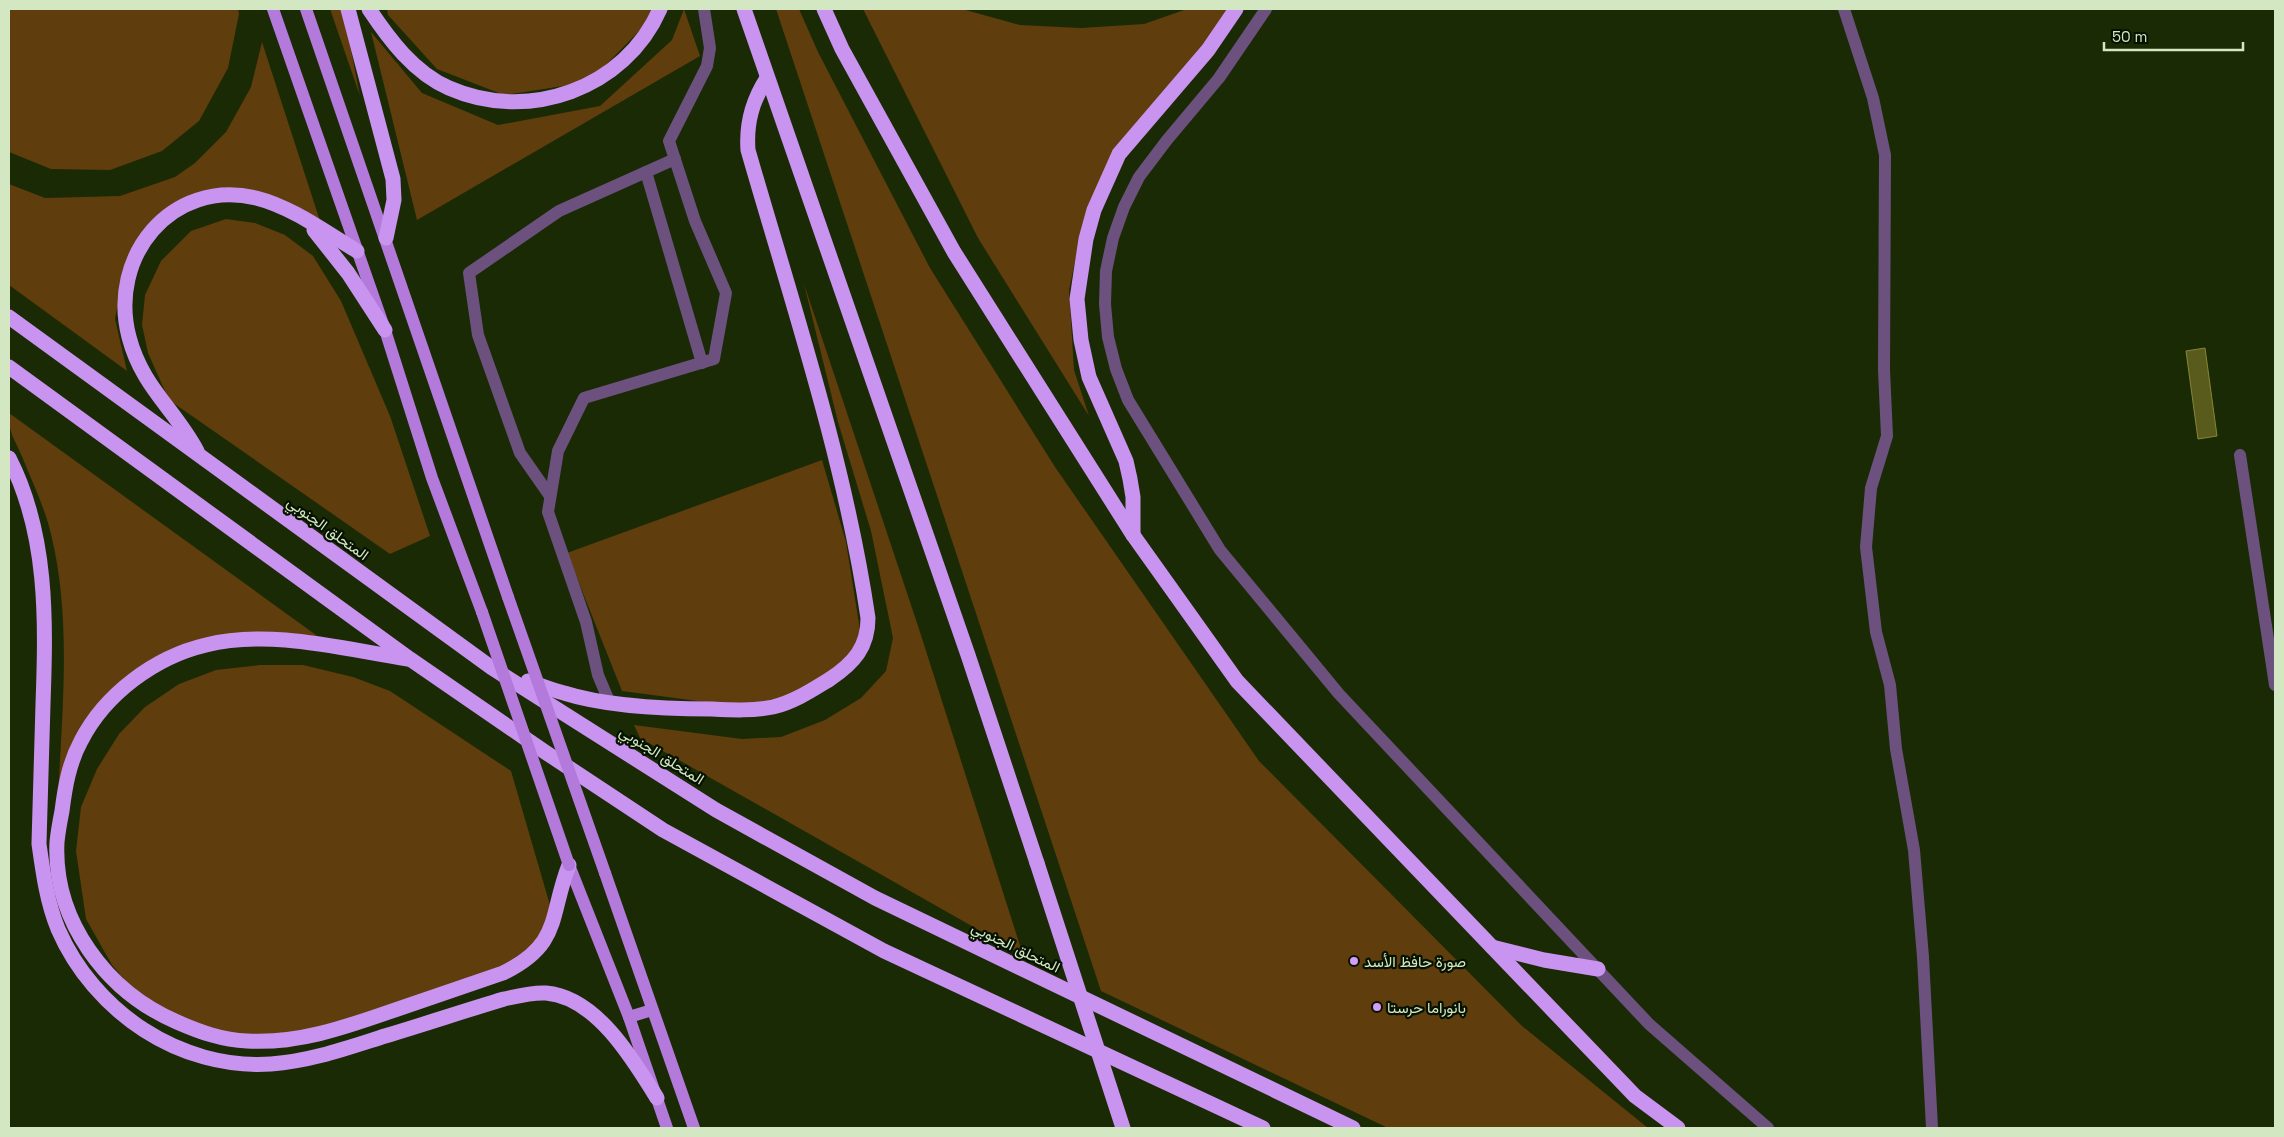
<svg xmlns="http://www.w3.org/2000/svg" width="2284" height="1137" viewBox="0 0 2284 1137" font-family="'Space Grotesk',Vazirmatn,sans-serif">
<style>
.green{fill:#5f3d0c}
.building{fill:#595b1c;stroke:#858735}
.lines{fill:none;stroke-linecap:round;stroke-linejoin:round}
.minor{stroke:#6c517f;stroke-width:12}
.major{stroke:#b47adb;stroke-width:12}
.highway{stroke:#c993f0;stroke-width:15}
.major-bridge{stroke:#b47adb;stroke-width:12}
.highway-bridge{stroke:#c993f0;stroke-width:15}
.poi-dot{fill:#d49cfc;stroke:#061200;stroke-width:2}
.labels{text-anchor:middle;dominant-baseline:central;stroke-width:4.5;stroke-linejoin:round;paint-order:stroke}
.street-label{font-size:15px;fill:#d4e7c3;stroke:#061200}
.poi-label{font-size:15px;fill:#d4e7c3;stroke:#061200;text-anchor:start}
</style>
<rect width="100%" height="100%" fill="#1a2a05"/>
<!-- green -->
<g class="green">
<path d="M9 9H238L239 14 228 68 199 121 162 151 110 170 51 169 9 152Z"/>
<path d="M330 9H343L360 96Z"/>
<path d="M387 9H652L648 22 589 82 504 95 437 69 388 15Z"/>
<path d="M684 9 700 56 417 220 371 32 422 93 498 125 600 106 672 40Z"/>
<path d="M776 9H799L818 52 930 268 1055 467 1259 761 1522 1026 1648 1128H1388L1101 991Z"/>
<path d="M863 9H962L1020 25 1081 28 1144 24 1187 9H1235L1120 153 1084 220 1069 290 1074 370 1089 416 978 238Z"/>
<path d="M262 42 322 227 235 192 164 222 122 283 115 319 127 371 9 285V184L45 198 120 196 175 177 195 163 226 132 251 87Z"/>
<path d="M226 219 255 223 285 235 313 256 341 301 390 416 430 536 390 554 169 400 148 353 142 325 145 295 161 261 191 231Z"/>
<path d="M804 284 919 629 1023 955 640 738 634 725 742 739 781 737 825 720 861 698 886 671 893 638 871 531 838 422Z"/>
<path d="M9 413 334 648 303 644 210 647 167 662 101 714 58 799C62 711 72 620 51 534 45 509 33 483 23 459 15 438 9 437 9 413Z"/>
<path d="M822 460 846 542 860 630 857 656 803 695 743 707 622 691 567 553Z"/>
<path d="M260 665H303L353 677 390 691 511 771 552 912 545 937 495 979 287 1048H252L141 999 112 965 86 919 76 851 81 807 97 769 119 734 145 707 179 684 216 670Z"/>
</g>
<!-- building -->
<path class="building" d="M2205 348 2217 436 2198 439 2186 351Z"/>
<g class="lines">
<!-- minor -->
<g class="minor">
<path d="M1266 9 1219 78 1167 140 1139 177 1124 207 1113 238 1106 271 1105 304 1108 337 1116 369 1128 400 1220 550 1339 694 1649 1024 1768 1128"/>
<path d="M1844 9 1873 98 1885 155 1884 370 1887 436 1871 488 1866 547 1876 632 1890 685 1896 749 1914 850 1923 957 1932 1128"/>
<path d="M646 172 702 363"/>
<path d="M2240 455 2275 685"/>
<path d="M550 496 520 453 478 335 469 273 559 211 675 159"/>
<path d="M609 701 598 675 586 622 548 512 558 451 584 398 714 359 726 293 695 221 669 141 707 66 710 48 704 9"/>
</g>
<!-- major -->
<g class="major">
<path d="M273 9 385 330 432 478 482 612"/>
<path d="M306 9 508 597"/>
<path d="M569 865 629 1017 667 1128"/>
<path d="M605 873 694 1128"/>
<path d="M629 1017 652 1010"/>
</g>
<!-- highway -->
<g class="highway">
<path d="M348 9 393 179 394 200 386 238"/>
<path d="M369 9C389 39 414 73 449 88 528 123 625 89 660 9"/>
<path d="M744 9 968 655 1037 863"/>
<path d="M824 9 842 49 954 252 1133 535 1237 681 1635 1096 1678 1128"/>
<path d="M314 230 348 273 385 330"/>
<path d="M9 317 492 668 716 810 875 898 1353 1128"/>
<path d="M9 367 410 659 545 752 663 830 884 951 1263 1128"/>
<path d="M197 451C174 408 142 387 129 337 108 257 171 178 256 198 292 207 325 232 357 251"/>
<path d="M9 458C48 534 46 620 43 704 42 750 40 797 39 844 43 873 47 902 58 929 94 1012 180 1070 271 1064 311 1061 347 1048 385 1036 425 1024 464 1011 504 999 518 996 532 992 546 993 596 997 633 1059 657 1098"/>
<path d="M1133 535V497L1130 479 1126 461 1089 377 1081 340 1077 299 1086 239 1094 210 1119 154 1208 50 1236 9"/>
<path d="M408 659C342 649 271 629 206 645 155 657 105 694 81 741 69 763 65 787 62 811 60 821 58 832 57 842 53 921 107 992 177 1022 200 1032 222 1040 247 1041 297 1044 343 1028 389 1012 427 999 465 986 503 973 562 944 549 916 569 865"/>
<path d="M528 681C540 685 552 690 564 693 605 706 669 709 712 709 732 710 753 711 773 707 794 702 812 690 830 679 854 663 868 647 868 618 845 461 792 303 748 150 746 123 752 101 767 78"/>
<path d="M1492 947 1544 960 1598 969"/>
</g>
<!-- major-bridge -->
<g class="major-bridge">
<path d="M508 597 605 873"/>
<path d="M482 612 569 865"/>
</g>
<!-- highway-bridge -->
<path class="highway-bridge" d="M1037 863 1123 1128"/>
</g>
<!-- markers -->
<g class="poi-dot">
<circle cx="1354" cy="961" r="5"/>
<circle cx="1377" cy="1007" r="5"/>
</g>
<g class="labels">
<!-- street labels -->
<g class="street-label">
<text transform="translate(328 528) rotate(36)">المتحلق الجنوبي</text>
<text transform="translate(662 755) rotate(32)">المتحلق الجنوبي</text>
<text transform="translate(1016 947) rotate(26)">المتحلق الجنوبي</text>
</g>
<!-- poi labels -->
<g class="poi-label">
<text x="1364" y="961">صورة حافظ الأسد</text>
<text x="1387" y="1007">بانوراما حرستا</text>
</g>
</g>
<!-- border -->
<rect width="2284" height="1137" fill="none" stroke="#d4e7c3" stroke-width="20"/>
<!-- scale -->
<path d="M2104 42v8h139v-8" fill="none" stroke="#d4e7c3" stroke-width="2.5"/>
<text x="2112" y="42" font-size="15" fill="#d4e7c3" stroke="#061200" stroke-width="4" paint-order="stroke">50 m</text>
</svg>
